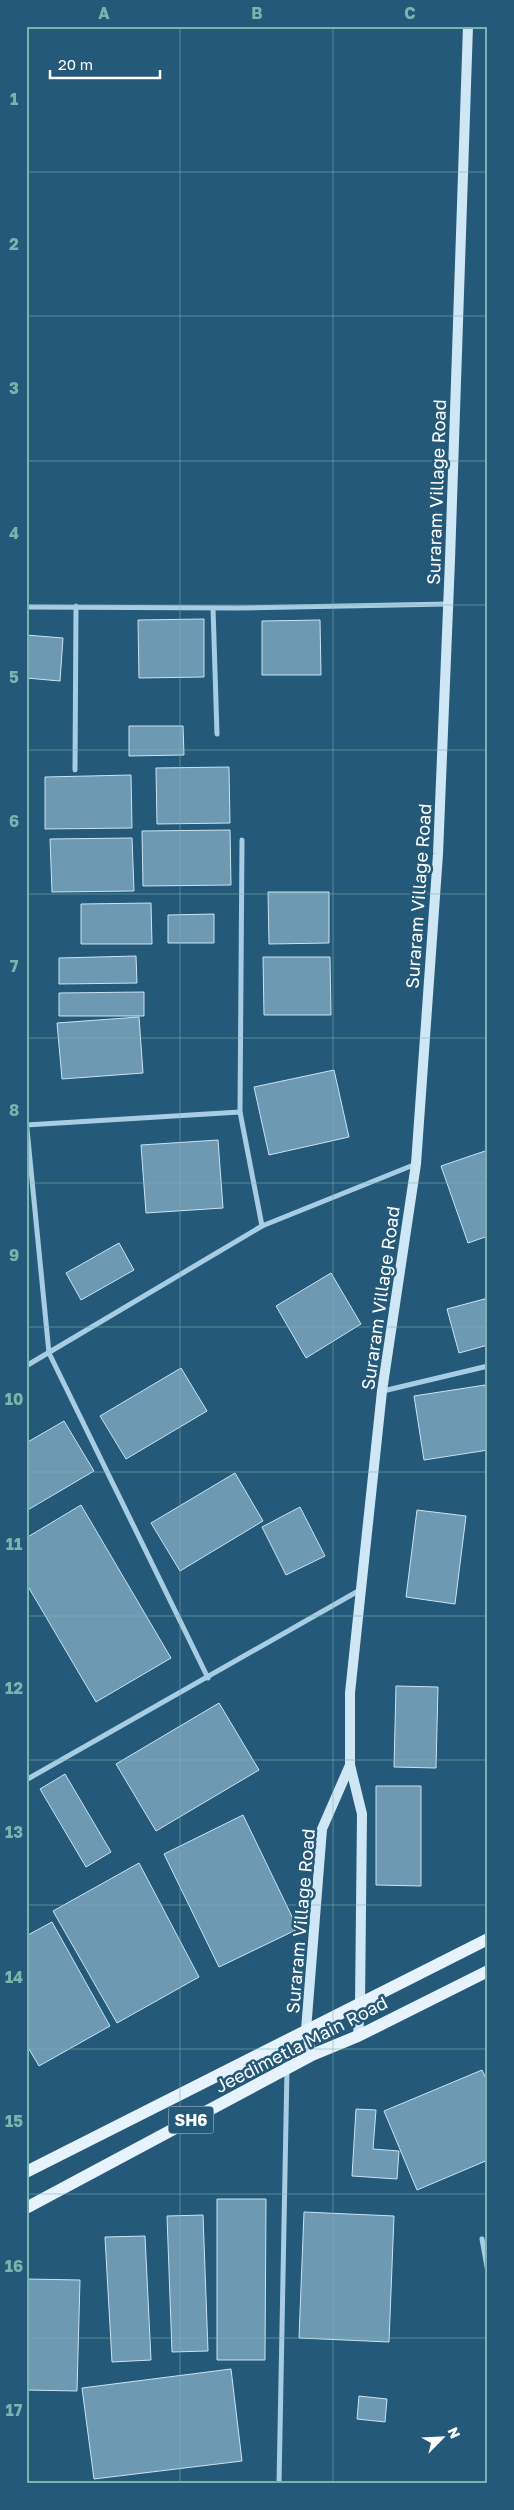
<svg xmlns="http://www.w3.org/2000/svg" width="514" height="2510" viewBox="0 0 514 2510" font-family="'Golos Text',sans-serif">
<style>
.building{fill:#6d99b3;stroke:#c9e4f3}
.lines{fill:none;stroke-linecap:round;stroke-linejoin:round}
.minor{stroke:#a6cde4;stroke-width:5}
.secondary{stroke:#cfe6f4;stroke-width:10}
.primary{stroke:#e6f2fc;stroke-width:12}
.grid{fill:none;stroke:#7bb4af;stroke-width:1;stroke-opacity:0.55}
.labels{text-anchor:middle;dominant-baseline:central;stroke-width:5;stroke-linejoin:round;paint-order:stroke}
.shield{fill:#245979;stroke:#bdcdd7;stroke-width:1}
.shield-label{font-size:16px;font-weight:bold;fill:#fff}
.street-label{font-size:18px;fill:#fff;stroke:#245979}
.neatline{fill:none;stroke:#7bb4af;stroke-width:2}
.grid-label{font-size:16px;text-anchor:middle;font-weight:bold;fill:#7bb4af}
</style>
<rect width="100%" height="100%" fill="#245979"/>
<!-- building -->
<g class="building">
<path d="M204 619V677L139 678 138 620Z"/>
<path d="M320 620 321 675H262V621Z"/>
<path d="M26 635 63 638 60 681 26 678Z"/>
<path d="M129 726H183L184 755 129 756Z"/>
<path d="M229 767 230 823 157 824 156 768Z"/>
<path d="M131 775 132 828 45 829V777Z"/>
<path d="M230 830 231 885 143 886 142 831Z"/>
<path d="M132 838 134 891 52 892 50 839Z"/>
<path d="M268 892H329V943L269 944Z"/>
<path d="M151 903 152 944H81V904Z"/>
<path d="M214 914V943H168V915Z"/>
<path d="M136 956 137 983 59 984V958Z"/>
<path d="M263 957H330L331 1015H264Z"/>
<path d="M144 992V1016H59V993Z"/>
<path d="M139 1017 143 1073 62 1079 57 1023Z"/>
<path d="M334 1070 349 1137 269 1155 254 1087Z"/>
<path d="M218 1140 223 1208 146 1213 141 1145Z"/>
<path d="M488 1150V1236L468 1243 441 1166Z"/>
<path d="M119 1243 134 1270 81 1300 66 1273Z"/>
<path d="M331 1273 361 1324 306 1358 276 1306Z"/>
<path d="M488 1298V1345L459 1353 447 1309Z"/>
<path d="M181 1368 207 1411 126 1459 100 1416Z"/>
<path d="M485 1385 488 1403V1450L424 1460 414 1396Z"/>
<path d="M64 1421 94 1471 26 1511V1443Z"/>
<path d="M235 1473 263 1521 180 1571 151 1523Z"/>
<path d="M81 1505 171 1658 96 1702 26 1583V1538Z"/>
<path d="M300 1507 325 1556 286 1575 262 1527Z"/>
<path d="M417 1510 466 1516 455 1604 406 1597Z"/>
<path d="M396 1686 438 1687 436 1768 394 1767Z"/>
<path d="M219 1703 259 1770 156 1831 116 1764Z"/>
<path d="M65 1774 111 1852 86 1867 40 1789Z"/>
<path d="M376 1786H421V1886L376 1885Z"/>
<path d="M243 1815 298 1929 219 1967 164 1854Z"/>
<path d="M139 1863 199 1977 117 2023 53 1911Z"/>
<path d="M52 1922 110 2026 39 2066 26 2044V1936Z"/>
<path d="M482 2070 488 2083V2160L417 2190 384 2111Z"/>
<path d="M356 2109 376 2110 373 2149 399 2151 397 2179 352 2176Z"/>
<path d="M217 2199H266L265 2360H217Z"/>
<path d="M304 2212 394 2216 389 2342 299 2338Z"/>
<path d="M203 2215 208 2351 172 2352 167 2216Z"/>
<path d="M145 2236 151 2360 112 2362 105 2237Z"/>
<path d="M26 2279 80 2280 77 2391 26 2390Z"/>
<path d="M231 2369 242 2461 94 2479 82 2388Z"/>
<path d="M359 2396 387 2399 385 2422 357 2419Z"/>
</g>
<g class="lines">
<!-- minor -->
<g class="minor">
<path d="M26 607 238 608 448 604"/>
<path d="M213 608 217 734"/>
<path d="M75 770 76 606"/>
<path d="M242 840 240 1112 262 1226"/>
<path d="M26 1119 49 1353 208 1678"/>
<path d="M26 1125 240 1112"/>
<path d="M26 1366 262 1226 416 1164"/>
<path d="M383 1391 488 1366"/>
<path d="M26 1780 360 1590"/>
<path d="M482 2239 488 2272"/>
<path d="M279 2484 287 2069"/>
</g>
<!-- secondary -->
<g class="secondary">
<path d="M358 2036 360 2004 362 1814 350 1765V1693L382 1391 416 1164 438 854 450 560 468 26"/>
<path d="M312 2055 306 2030 322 1829 350 1765"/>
</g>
<!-- primary -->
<g class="primary">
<path d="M26 2172 488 1939"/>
<path d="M26 2208 312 2055 358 2036 488 1971"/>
</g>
</g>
<!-- grid -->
<path class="grid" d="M180 26V2484M333 26V2484M26 172H488M26 316H488M26 461H488M26 605H488M26 750H488M26 894H488M26 1038H488M26 1183H488M26 1327H488M26 1472H488M26 1616H488M26 1760H488M26 1905H488M26 2049H488M26 2194H488M26 2338H488"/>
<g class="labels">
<!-- shield labels -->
<rect class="shield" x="168.5" y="2106.5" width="45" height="27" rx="4"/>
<g class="shield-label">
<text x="191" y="2120">SH6</text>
</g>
<!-- street labels -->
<g class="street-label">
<text transform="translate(436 492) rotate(-88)">Suraram Village Road</text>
<text transform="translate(418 896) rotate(-86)">Suraram Village Road</text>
<text transform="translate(380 1298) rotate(-82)">Suraram Village Road</text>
<text transform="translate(300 1921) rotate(-85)">Suraram Village Road</text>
<text transform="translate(301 2044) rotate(-27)">Jeedimetla Main Road</text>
</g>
</g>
<!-- border -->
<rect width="514" height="2510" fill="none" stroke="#245979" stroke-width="55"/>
<!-- north arrow -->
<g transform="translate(442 2438) rotate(66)" stroke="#245979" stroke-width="4" paint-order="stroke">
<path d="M0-4L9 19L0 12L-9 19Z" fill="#ffffff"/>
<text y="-8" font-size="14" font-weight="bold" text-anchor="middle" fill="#ffffff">N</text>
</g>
<!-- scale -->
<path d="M50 70v8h110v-8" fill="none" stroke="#ffffff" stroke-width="2.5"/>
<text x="58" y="70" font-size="15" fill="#ffffff" stroke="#245979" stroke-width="4" paint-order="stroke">20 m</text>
<rect x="28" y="28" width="458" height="2454" class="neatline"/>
<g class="grid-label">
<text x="104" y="19">A</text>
<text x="257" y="19">B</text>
<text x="410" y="19">C</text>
<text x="14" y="105">1</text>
<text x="14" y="250">2</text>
<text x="14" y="394">3</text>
<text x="14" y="539">4</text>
<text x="14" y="683">5</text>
<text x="14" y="827">6</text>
<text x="14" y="972">7</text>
<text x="14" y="1116">8</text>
<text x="14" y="1261">9</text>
<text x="14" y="1405">10</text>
<text x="14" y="1550">11</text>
<text x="14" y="1694">12</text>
<text x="14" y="1838">13</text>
<text x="14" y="1983">14</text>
<text x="14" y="2127">15</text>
<text x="14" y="2272">16</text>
<text x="14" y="2416">17</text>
</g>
</svg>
